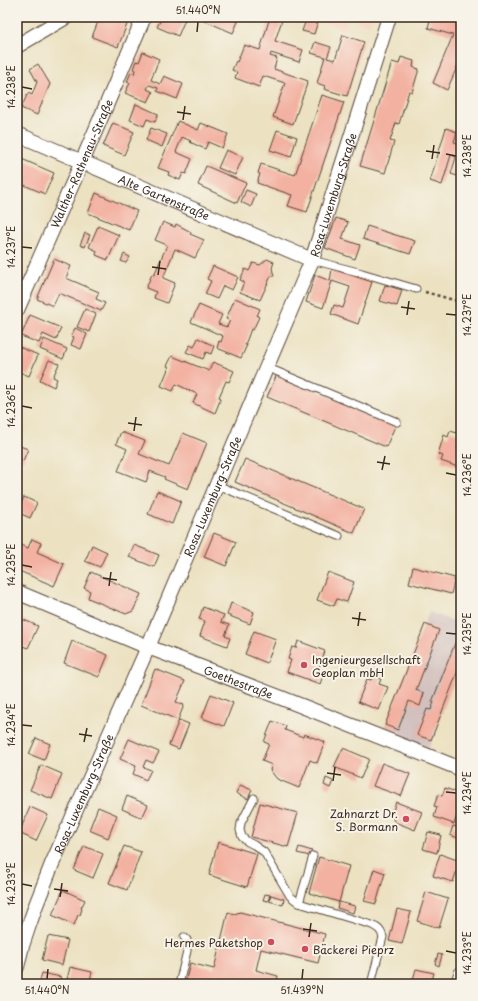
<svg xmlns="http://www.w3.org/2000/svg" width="478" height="1001" viewBox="0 0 478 1001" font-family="'Playpen Sans',sans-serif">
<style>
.built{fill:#f5d3c2}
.industrial{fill:#d1c0bd}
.building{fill:#f3b1a1}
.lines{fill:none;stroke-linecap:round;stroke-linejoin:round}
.lane-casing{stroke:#564637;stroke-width:9}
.street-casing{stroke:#564637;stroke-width:16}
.path{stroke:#564637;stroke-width:2.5;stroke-dasharray:3 3;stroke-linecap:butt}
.lane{stroke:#fff;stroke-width:7}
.street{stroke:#fff;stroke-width:14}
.ticks{fill:none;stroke:#3b2a1e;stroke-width:1.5}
.poi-dot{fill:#d1495b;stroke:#f7f3e8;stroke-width:1.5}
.labels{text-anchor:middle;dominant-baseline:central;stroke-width:4;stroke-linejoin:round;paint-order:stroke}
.street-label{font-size:11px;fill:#3b2a1e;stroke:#f7f3e8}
.poi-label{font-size:11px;fill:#3b2a1e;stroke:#f7f3e8;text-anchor:start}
.neatline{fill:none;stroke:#3b2a1e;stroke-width:1.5}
.ticks-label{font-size:10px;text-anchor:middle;fill:#3b2a1e}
</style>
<rect width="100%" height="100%" fill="#f7f3e8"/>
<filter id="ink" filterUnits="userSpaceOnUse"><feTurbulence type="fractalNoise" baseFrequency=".025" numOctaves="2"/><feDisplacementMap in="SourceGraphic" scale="8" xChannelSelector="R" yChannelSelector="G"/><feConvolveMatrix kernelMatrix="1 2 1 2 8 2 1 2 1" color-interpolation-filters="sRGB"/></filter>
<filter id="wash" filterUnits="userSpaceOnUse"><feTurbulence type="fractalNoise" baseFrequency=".012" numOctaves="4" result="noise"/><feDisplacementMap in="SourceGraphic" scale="16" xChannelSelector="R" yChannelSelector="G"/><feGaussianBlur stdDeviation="0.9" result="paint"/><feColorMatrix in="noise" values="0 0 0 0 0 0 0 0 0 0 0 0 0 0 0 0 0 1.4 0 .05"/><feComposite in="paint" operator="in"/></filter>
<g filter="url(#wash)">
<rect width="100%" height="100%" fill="#ece2c2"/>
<!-- built -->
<path class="built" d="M305 17H372L369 25 348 18 345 29Z"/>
<!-- industrial -->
<path class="industrial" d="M429 612 461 624V663L426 755 381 737Z"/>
<g id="blocks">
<!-- building -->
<g class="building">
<path d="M104 17H130L118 47 92 37 99 19 103 21Z"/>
<path d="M162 17H186L178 36 157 27Z"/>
<path d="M196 17H240L233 33Z"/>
<path d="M270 17H283L275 41 303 50 299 62 271 53 270 56 277 58 274 69 308 81 293 124 273 117 285 83 263 76 259 87 235 78 237 72 232 70 236 61 237 62 244 45 260 50Z"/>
<path d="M307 17 318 21 314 34 302 31Z"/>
<path d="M420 17H461V58L447 90 433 83 453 35 428 28 430 20Z"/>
<path d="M343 35 364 42 347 96 324 89 325 86 317 83 325 57 311 53 315 42 331 47 327 58 335 60Z"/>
<path d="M143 52 159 59 151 80 160 84 164 76 183 84 177 99 157 91 158 88 149 85 147 89 153 92 148 102 125 93 130 83 127 82 131 72 134 74 135 70 133 69 136 61 139 62Z"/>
<path d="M401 57 414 61 413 67 419 69 412 92 409 91 399 124 396 123 390 141 394 142 385 173 360 166 392 62 399 64Z"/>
<path d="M38 64 50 84 37 115 21 108 28 93 32 95 37 82 30 69Z"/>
<path d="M322 95 344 102 307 212 288 206 292 195 257 183 260 174 258 173 261 164 295 175Z"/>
<path d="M136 104 158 114 155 122 147 119 144 126 130 120Z"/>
<path d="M178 121 198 130 201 123 228 134 222 148 208 142 205 149 190 142 191 141 182 137 176 152 192 159 186 174 183 173 180 180 168 175 169 172 158 168Z"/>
<path d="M113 123 134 132 124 155 103 146Z"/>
<path d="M151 128 167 134 162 147 146 140Z"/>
<path d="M446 128 457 132 454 142 461 144V177L451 174 456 157 451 155 442 185 430 181Z"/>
<path d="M277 130 297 137 291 157 270 150Z"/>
<path d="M226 150 243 157 235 175 218 168Z"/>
<path d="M17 157 54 173 45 194 17 182Z"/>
<path d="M206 166 246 183 237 203 198 185Z"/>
<path d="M246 190 256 194 251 207 241 202Z"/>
<path d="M96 193 137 211 129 230 88 213Z"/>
<path d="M336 218 348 222 342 239 360 245 355 259 325 248Z"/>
<path d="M163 222 175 227 176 224 191 232 190 234 204 240 195 258 175 249 163 278 175 283 167 303 154 298 156 292 146 288 152 274 154 275 167 245 155 240Z"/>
<path d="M98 226 119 235 108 260 96 255 97 251 89 247Z"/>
<path d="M367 226 415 241 410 254 363 239Z"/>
<path d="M85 233 90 235 85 247 80 245Z"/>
<path d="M124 254 130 257 126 263 121 261Z"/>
<path d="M54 259 71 266 66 278 99 292 96 299 105 303 101 311 59 293 53 306 37 299Z"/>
<path d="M267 259 274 262 272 268 274 276H271L260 300 240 292 244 282 240 280 245 269 249 271 253 263 260 265Z"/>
<path d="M213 266 238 277 232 290 223 286 217 299 205 294 211 281 207 279Z"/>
<path d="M332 269 372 282 358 324 331 314 334 305 343 308 350 287 332 281 323 308 306 302 315 275 330 281Z"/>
<path d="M385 285 402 290 397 306 380 301Z"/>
<path d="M235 298 260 309 257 316 259 317 253 330 251 329 245 345H247L241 358 217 348 219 341 221 342 223 336 191 322 199 305 222 315 218 324 227 327 230 320 226 319Z"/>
<path d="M85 309 96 314 89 332 77 327Z"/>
<path d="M30 315 61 328 56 340 43 334 39 343 21 336Z"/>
<path d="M75 328 87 334 81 349 71 345 74 337 71 336Z"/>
<path d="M198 338 214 346 211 354 206 352 203 359 186 352 190 345 194 347Z"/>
<path d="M44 339 67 349 63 359 40 349Z"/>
<path d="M17 346 38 355 29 376 17 371Z"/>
<path d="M172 356 209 371 213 362 234 371 229 382 226 381 219 397 221 398 215 413 193 403 197 394 176 384 173 391 161 386 169 367 167 366Z"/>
<path d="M49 360 59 364 53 377 57 379 54 387 40 380Z"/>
<path d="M277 374 396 424 386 447 267 397Z"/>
<path d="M450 431 461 434V468L441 461 443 456 438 454 444 435 448 437Z"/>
<path d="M121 432 145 441 139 454 169 466 183 433 207 443 188 489 164 479 165 477 150 471 146 482 118 471 127 449 116 444Z"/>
<path d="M17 445 28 449 23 461 17 458Z"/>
<path d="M245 459 364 509 354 533 235 482Z"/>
<path d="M157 491 181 501 172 524 148 514Z"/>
<path d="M24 497 37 503 30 518 17 512Z"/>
<path d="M214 533 236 542 226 566 204 557Z"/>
<path d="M32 539 41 543 37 552 64 564 54 586 17 570V552L20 545 28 548Z"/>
<path d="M92 545 107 552 100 567 85 561Z"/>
<path d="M134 545 159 555 154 567 129 557Z"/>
<path d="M413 567 455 578 451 594 409 583Z"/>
<path d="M91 572 141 594 133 611 126 614 88 598 90 591 84 588Z"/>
<path d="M328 572 354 582 347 602 337 599 334 606 317 600Z"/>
<path d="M231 603 254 612 250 624 227 615Z"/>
<path d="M203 607 224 615 221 622 229 625 225 636 230 638 227 646 200 636 205 621 199 619Z"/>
<path d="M17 617 38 626 28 648 17 644Z"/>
<path d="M425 624 439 630 416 690 424 693 420 706 409 701 398 730 385 725Z"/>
<path d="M461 628V663L431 740 417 735 427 709 431 710 434 702H432Z"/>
<path d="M254 631 276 639 267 663 245 654Z"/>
<path d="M72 641 108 655 99 677 64 663Z"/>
<path d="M298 641 325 651 318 670 324 673 320 684 287 672 291 660 288 659 292 647 296 648Z"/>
<path d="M155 669 185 681 176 702 184 705 178 720 141 705Z"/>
<path d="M373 676 381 679 379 684 388 687 379 710 358 702 367 679 371 680Z"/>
<path d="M211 694 233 703 224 726 202 718Z"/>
<path d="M179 720 189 724 179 749 169 745Z"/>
<path d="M272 721 286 726 285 730 303 737 304 734 325 742 317 763 310 760 299 788 277 779 270 770 272 765 262 761 269 744 264 742Z"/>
<path d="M36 738 50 744 44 760 29 754Z"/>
<path d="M129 739 159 752 153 763 146 760 143 767 151 770 146 780 133 774 136 766 120 759Z"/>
<path d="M343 748 369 759 361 778 334 767Z"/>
<path d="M382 763 410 774 401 796 373 786Z"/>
<path d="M41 765 62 774 52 799 30 790Z"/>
<path d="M326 778 333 781 330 788 324 785Z"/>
<path d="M240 785 252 790 248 799 236 793Z"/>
<path d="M445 788 461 794V804L454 824 434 817 437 807 434 806 438 795 442 796Z"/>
<path d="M127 796 148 805 142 818 122 809Z"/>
<path d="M396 802 422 812 415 830 395 822 391 816Z"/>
<path d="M260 803 298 813 288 847 251 837Z"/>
<path d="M30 807 48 815 36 841 19 833Z"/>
<path d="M98 807 117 815 108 838 89 830Z"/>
<path d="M453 826 461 828V839L450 835Z"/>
<path d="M428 832 441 835 437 853 423 849Z"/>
<path d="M218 842 257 854 247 887 209 875Z"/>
<path d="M84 846 103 854 93 878 74 870Z"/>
<path d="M124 846 141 852 127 890 109 883Z"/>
<path d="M299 847 312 851 310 856 297 853Z"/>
<path d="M440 854 460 861 453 882 433 876Z"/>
<path d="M319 857 349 866 339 902 309 893Z"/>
<path d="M374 869 385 873 376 904 364 901Z"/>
<path d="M63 890 85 900 81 908 82 909 80 915H78L74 925 52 915Z"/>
<path d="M426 892 448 899 439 928 417 921Z"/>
<path d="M265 894 270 895 268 901 263 900Z"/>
<path d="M271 895 284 899 283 905 269 901Z"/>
<path d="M339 902 355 906 353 913 337 908Z"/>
<path d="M397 909 411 912 402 944 389 941Z"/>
<path d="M228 912 234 914 240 912 325 934 318 963 261 949 256 970 278 976 276 984H185L190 963 214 969Z"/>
<path d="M48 936 68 940 62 965 42 960Z"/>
<path d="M438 954 442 955 439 966 435 964Z"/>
<path d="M70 967 92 972 89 984H66Z"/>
<path d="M416 969 434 973 431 984 412 983Z"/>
<path d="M42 973 61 977 59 984H39Z"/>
</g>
</g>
</g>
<g filter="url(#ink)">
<use href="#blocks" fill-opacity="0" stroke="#564637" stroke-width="1"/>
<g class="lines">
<defs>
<g id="lane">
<path d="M312 260 362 273 416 289"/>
<path d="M266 367 397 422"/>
<path d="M217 485 339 536"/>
<path d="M254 798 241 823 240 830 242 837 248 842 254 845 264 852 290 896 299 903 372 925C378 928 381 930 383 937L371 984"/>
<path d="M299 903 313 856"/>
<path d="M179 984 187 951V940L184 937"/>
</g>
<g id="street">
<path d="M17 46 66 17"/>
<path id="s1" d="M17 134 312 260"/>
<path id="s2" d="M17 310 82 162 144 17"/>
<path id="s3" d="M17 592 148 647 279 697 461 769"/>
<path id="s4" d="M17 967 22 946 28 928 36 905 52 864 148 647 312 260 389 17"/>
<path d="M458 984 461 974"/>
</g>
</defs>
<!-- lane casing -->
<use href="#lane" class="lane-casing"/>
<!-- street casing -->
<use href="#street" class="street-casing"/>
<!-- path -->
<path class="path" d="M425 292 461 302"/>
<!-- lane -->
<use href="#lane" class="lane"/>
<!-- street -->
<use href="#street" class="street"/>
</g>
</g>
<!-- ticks -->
<path class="ticks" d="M197 32 198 22M22 87 32 89M177 112 191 114M183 120 185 106M426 151 440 153M446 154 456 156M432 159 434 145M22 247 32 248M152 267 166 269M158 275 160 261M401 307 415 309M446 314 456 315M407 315 409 301M22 406 32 408M128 423 142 425M134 431 136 417M377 462 390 464M382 470 385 456M446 473 456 475M22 565 32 567M103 578 117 580M109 586 111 572M352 618 366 620M358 626 360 612M446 633 456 634M22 725 32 726M79 734 92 736M84 742 87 728M327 773 341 775M333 781 335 767M446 792 456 793M22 884 32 886M54 889 68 891M60 897 62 883M303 929 317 931M309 937 311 923M446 951 456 953M47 979 48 969M302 979 303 969"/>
<!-- markers -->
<g class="poi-dot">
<circle cx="304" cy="665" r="4"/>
<circle cx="406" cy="819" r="4"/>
<circle cx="271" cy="942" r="4"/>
<circle cx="305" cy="949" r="4"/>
</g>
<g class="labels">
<!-- street labels -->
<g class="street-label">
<text stroke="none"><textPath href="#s2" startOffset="160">Walther-Rathenau-Straße</textPath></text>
<text stroke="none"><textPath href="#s4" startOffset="835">Rosa-Luxemburg-Straße</textPath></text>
<text stroke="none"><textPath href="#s1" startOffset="160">Alte Gartenstraße</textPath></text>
<text stroke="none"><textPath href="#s4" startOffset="510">Rosa-Luxemburg-Straße</textPath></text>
<text stroke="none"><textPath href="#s3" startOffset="239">Goethestraße</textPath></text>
<text stroke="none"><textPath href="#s4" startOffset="186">Rosa-Luxemburg-Straße</textPath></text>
</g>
<!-- poi labels -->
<g class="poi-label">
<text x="312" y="659">Ingenieurgesellschaft<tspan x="312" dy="13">Geoplan mbH</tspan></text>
<text x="398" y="813" text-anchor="end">Zahnarzt Dr.<tspan x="398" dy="13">S. Bormann</tspan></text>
<text x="263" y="942" text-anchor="end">Hermes Paketshop</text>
<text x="313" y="949">Bäckerei Pieprz</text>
</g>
</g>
<!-- margin -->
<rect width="478" height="1001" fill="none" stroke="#f7f3e8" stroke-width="44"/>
<rect x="22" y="22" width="434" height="957" class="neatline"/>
<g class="ticks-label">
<text x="198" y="14">51.440°N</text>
<text transform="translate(11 87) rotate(-90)" y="4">14.238°E</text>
<text transform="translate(467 156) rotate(-90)" y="4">14.238°E</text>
<text transform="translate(11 247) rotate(-90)" y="4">14.237°E</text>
<text transform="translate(467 315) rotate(-90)" y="4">14.237°E</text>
<text transform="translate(11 406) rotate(-90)" y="4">14.236°E</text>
<text transform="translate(467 475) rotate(-90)" y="4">14.236°E</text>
<text transform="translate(11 565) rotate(-90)" y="4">14.235°E</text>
<text transform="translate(467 634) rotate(-90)" y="4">14.235°E</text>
<text transform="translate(11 725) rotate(-90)" y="4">14.234°E</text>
<text transform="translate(467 793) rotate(-90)" y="4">14.234°E</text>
<text transform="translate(11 884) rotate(-90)" y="4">14.233°E</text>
<text transform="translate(467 953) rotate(-90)" y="4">14.233°E</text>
<text x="47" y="994">51.440°N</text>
<text x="302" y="994">51.439°N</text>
</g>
</svg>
